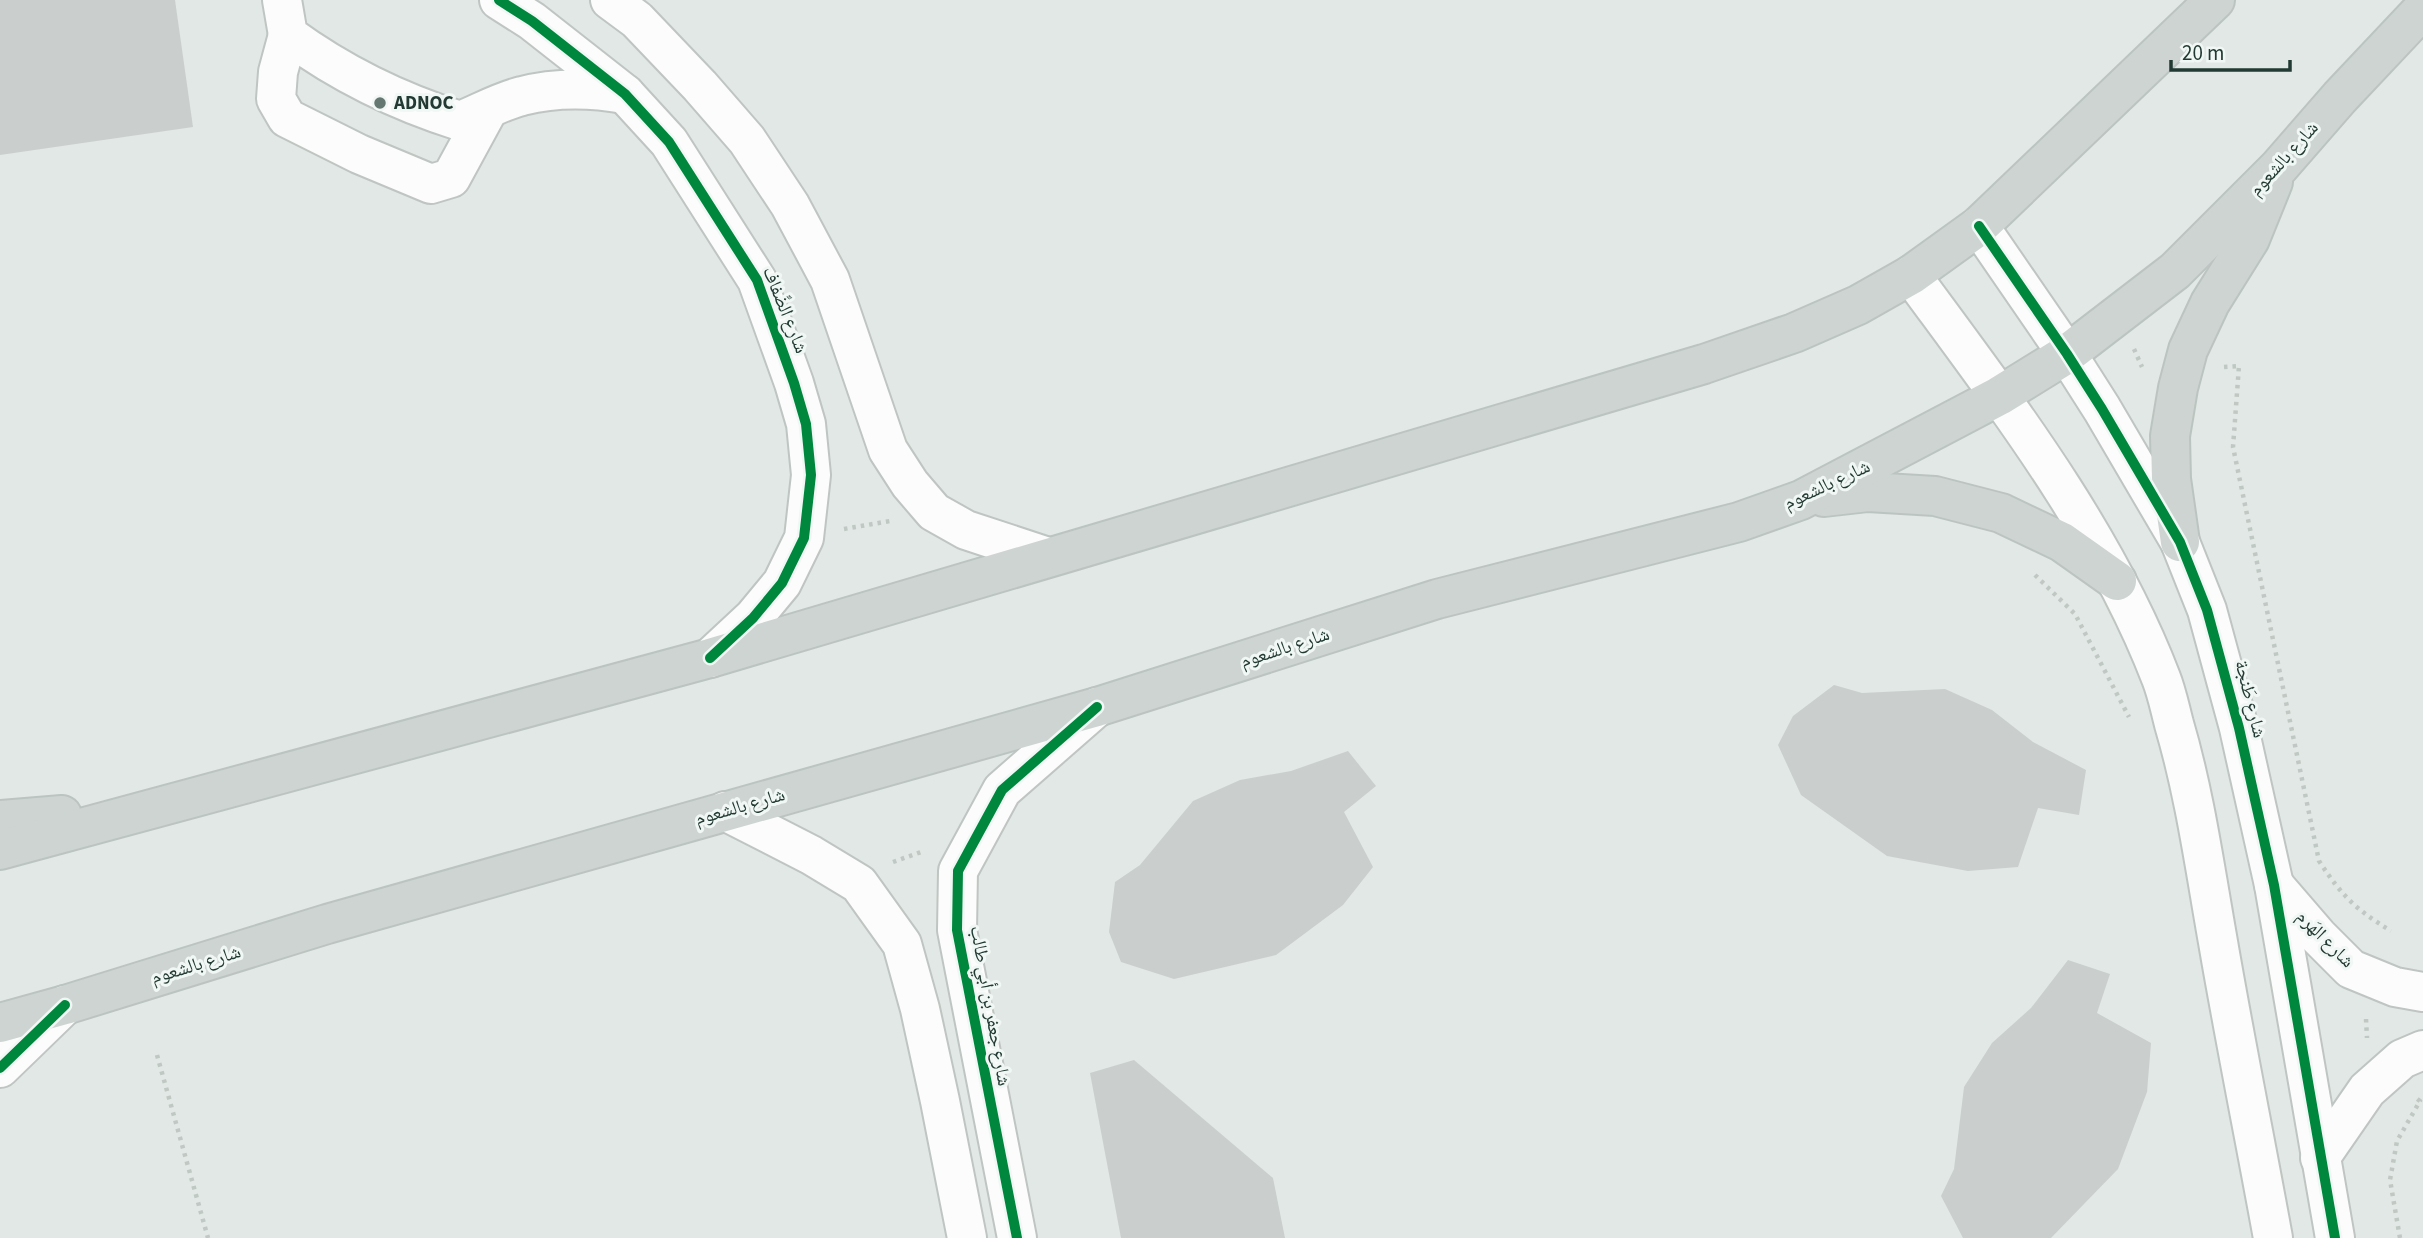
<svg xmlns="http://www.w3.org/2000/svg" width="2423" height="1238" viewBox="0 0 2423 1238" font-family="'Source Sans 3','Noto Naskh Arabic',sans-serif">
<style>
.building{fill:#cacfcd}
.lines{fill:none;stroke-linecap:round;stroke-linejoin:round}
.minor-casing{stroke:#bfc5c2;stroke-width:42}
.major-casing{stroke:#bcc4c1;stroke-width:42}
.path{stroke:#c0c8c4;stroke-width:4.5;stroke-dasharray:3.5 5;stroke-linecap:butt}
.minor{stroke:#fbfcfb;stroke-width:38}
.major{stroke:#cdd4d2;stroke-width:38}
.cycleway-casing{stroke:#f0f7f4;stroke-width:15}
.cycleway{stroke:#00873e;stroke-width:10}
.poi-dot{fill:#657771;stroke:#f0f7f4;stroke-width:2.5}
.labels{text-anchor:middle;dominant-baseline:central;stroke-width:6;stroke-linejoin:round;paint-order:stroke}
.poi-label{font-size:19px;font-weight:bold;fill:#223a33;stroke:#f0f7f4;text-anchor:start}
.street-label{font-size:19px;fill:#223a33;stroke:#f0f7f4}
</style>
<rect width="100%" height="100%" fill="#e2e8e5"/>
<!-- building -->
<g class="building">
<path d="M0 0H175L193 127 0 155Z"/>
<path d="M1834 685 1862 693 1945 689 1992 710 2033 742 2086 770 2079 815 2038 808 2018 867 1968 871 1887 856 1801 795 1778 745 1793 716Z"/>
<path d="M1348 751 1376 786 1344 812 1373 867 1343 905 1276 955 1174 979 1121 962 1109 932 1115 882 1140 865 1193 801 1240 780 1291 771Z"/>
<path d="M2068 960 2110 974 2097 1013 2151 1043 2147 1092 2118 1169 2051 1238H1963L1941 1196 1954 1169 1964 1087 1992 1043 2031 1008Z"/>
<path d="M1134 1060 1273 1178 1285 1238H1121L1090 1073Z"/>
</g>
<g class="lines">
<defs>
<g id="minor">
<path d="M282 0 288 35C340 73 399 102 460 121 480 113 501 101 522 96 556 87 591 88 625 94"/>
<path d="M499 0 532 21 625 94 669 142 757 280 794 383 806 424 811 475 804 538 782 583 753 618 710 658"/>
<path d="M610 0 637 20 700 86 747 140 790 205 830 280 888 450 910 484 934 512 966 530 1048 557"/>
<path d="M288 35 278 72 276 99 287 118 359 154 431 184 451 178 488 110"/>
<path d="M1979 226 2067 354 2102 409 2180 542 2207 610 2239 728 2274 885 2335 1238"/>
<path d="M1911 275C2004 402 2104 530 2161 678 2167 693 2170 709 2174 724 2195 795 2205 869 2218 942 2235 1041 2255 1139 2273 1238"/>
<path d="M725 811 811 855 859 884 902 944 920 1009 940 1101 967 1238"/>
<path d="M2274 885 2318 936 2351 969 2395 987 2423 992"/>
<path d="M0 1068 65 1005"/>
<path d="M2320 1158 2367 1090 2402 1059 2423 1050"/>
<path d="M1017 1238 957 930 958 871 1002 790 1097 707"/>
</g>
<g id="major">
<path d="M1824 497 1868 492 1935 496 2001 513 2062 542 2117 581"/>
<path d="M2180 542 2171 479 2170 436 2178 388 2188 350 2210 303 2250 239 2273 182"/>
<path d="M0 820 62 815"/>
<path d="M0 850 710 658 1704 364 1794 333 1858 305 1911 275 1979 226 2215 0"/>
<path d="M0 1023 65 1005 327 924 1097 707 1437 599 1739 522 1801 500 1999 396 2067 354 2175 271 2279 167 2340 97 2423 9"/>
</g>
</defs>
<!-- minor casing -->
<use href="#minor" class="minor-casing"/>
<!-- major casing -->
<use href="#major" class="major-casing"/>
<!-- path -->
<g class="path">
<path d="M2134 349 2142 367"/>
<path d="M2224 367 2239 366 2233 447 2319 861C2342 896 2355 909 2391 931"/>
<path d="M844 529 890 521"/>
<path d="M2035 575 2075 614 2129 717"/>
<path d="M893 862 924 851"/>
<path d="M2366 1019 2367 1038"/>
<path d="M157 1055 208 1238"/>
<path d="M2400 1238 2390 1180 2397 1141 2420 1101 2416 1098"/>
</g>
<!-- minor -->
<use href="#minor" class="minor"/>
<!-- major -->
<use href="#major" class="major"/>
<defs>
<g id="cycleway">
<path d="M499 0 532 21 625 94 669 142 757 280 794 383 806 424 811 475 804 538 782 583 753 618 710 658"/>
<path d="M1979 226 2067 354 2102 409 2180 542 2207 610 2239 728 2274 885 2335 1238"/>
<path d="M0 1068 65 1005"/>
<path d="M1017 1238 957 930 958 871 1002 790 1097 707"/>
</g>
</defs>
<!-- cycleway casing -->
<use href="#cycleway" class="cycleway-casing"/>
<!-- cycleway -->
<use href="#cycleway" class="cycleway"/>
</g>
<!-- markers -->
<circle class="poi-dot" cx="380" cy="103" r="7"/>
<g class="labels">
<!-- poi labels -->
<g class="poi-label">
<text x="394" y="103">ADNOC</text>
</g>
<!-- street labels -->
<g class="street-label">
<text transform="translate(2284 159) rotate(-48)">شارع بالشعوم</text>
<text transform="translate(785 310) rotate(68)">شارع الضِّفاف</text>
<text transform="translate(1827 485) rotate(-25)">شارع بالشعوم</text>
<text transform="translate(1285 648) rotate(-18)">شارع بالشعوم</text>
<text transform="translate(2250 699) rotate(76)">شارع طَنجة</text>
<text transform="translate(740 807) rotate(-16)">شارع بالشعوم</text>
<text transform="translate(2325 939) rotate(45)">شارع الهَرم</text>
<text transform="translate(196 965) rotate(-17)">شارع بالشعوم</text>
<text transform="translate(990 1006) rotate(80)">شارع جعفر بن أبي طالب</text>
</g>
</g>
<!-- scale -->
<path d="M2171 60v10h119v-10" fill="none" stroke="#223a33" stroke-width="3.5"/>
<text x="2182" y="60" font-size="21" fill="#223a33" stroke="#f0f7f4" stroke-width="5" paint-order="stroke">20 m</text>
</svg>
